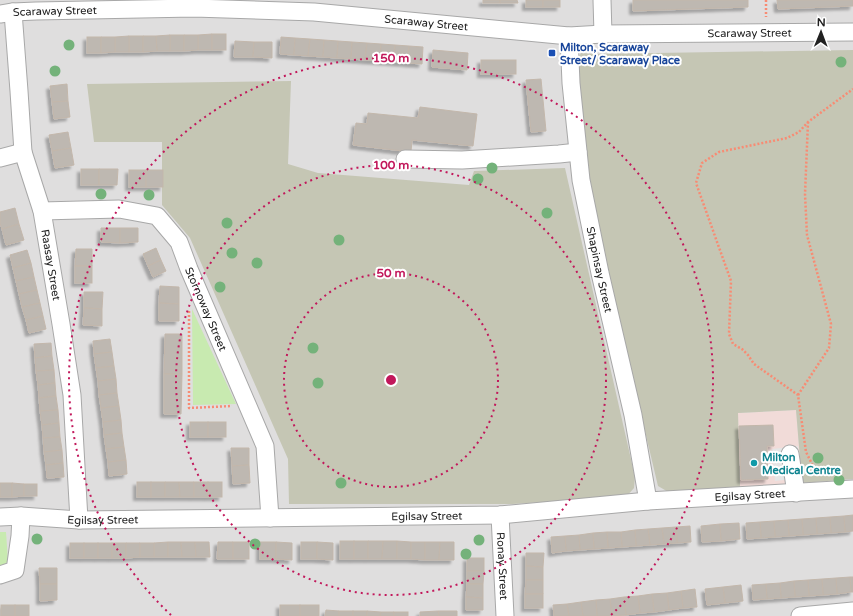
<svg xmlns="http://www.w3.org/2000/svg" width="853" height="616" viewBox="0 0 853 616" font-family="'Varela Round',sans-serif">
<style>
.residential{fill:#dfdede}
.commercial{fill:#f1dbd8}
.construction{fill:#c5c6b4}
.grass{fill:#c8eab0}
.parking{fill:#e5e5e5}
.building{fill:#beb8b1;stroke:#c3b7ab;filter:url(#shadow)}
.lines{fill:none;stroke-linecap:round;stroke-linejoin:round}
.minor-casing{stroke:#a8a8a8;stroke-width:19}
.path{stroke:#f88b73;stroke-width:2.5;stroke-dasharray:2 2;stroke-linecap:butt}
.minor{stroke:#fff;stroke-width:17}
.tree{fill:#74b27a}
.ring{fill:none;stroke:#c2185b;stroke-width:2;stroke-dasharray:2 4}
.transit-dot{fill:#1a4fb4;stroke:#fff;stroke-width:1.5}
.culture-dot{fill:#0f9aa8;stroke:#fff;stroke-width:1.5}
.labels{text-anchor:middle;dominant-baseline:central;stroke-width:4;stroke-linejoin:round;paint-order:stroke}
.street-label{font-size:11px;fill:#212121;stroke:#fff}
.transit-label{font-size:11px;font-weight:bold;fill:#164399;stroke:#fff;text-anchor:start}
.culture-label{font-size:11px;font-weight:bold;fill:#0d838f;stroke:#fff;text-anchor:start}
.centre{fill:#c2185b;stroke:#fff;stroke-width:2}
.ring-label{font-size:12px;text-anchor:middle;font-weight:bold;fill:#c2185b;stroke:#fff;stroke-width:4;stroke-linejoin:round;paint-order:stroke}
</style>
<defs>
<filter id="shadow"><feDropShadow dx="-3.5" dy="3.5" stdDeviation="1" flood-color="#0004"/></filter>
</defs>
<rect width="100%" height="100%" fill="#f1efe8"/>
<!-- residential -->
<rect class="residential" x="0" y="0" width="853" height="616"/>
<!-- commercial -->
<path class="commercial" d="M796 410 802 483 740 487 738 413Z"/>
<!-- construction -->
<g class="construction">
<path d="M853 50V479L802 483 796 410 738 413 740 487 670 493 658 486 589 195 576 62 581 53 594 54Z"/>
<path d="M291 81 288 164 318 173 469 185 474 171 565 168 635 477 634 488 626 497 512 504H289L288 459 190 238 162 205V142H94L87 84Z"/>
</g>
<!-- grass -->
<g class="grass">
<path d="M192 309 236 404 193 405Z"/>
<path d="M0 532H6L8 561 0 570Z"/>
</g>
<!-- parking -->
<path class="parking" d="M798 446 801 478 775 481 772 449Z"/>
<!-- building -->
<g class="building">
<rect x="483" y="0" width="17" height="3"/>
<path d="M500 0H517L518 3H500Z"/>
<rect x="526" y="0" width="17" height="7"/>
<rect x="543" y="0" width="17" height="7"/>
<path d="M633 0H748V7L633 11Z"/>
<path d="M777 0H853V6L778 9Z"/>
<path d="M212 34V50H198V35Z"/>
<rect x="212" y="34" width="14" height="16"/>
<rect x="170" y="35" width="14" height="16"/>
<path d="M170 35V51H157L156 36Z"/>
<path d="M184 35H198V50L184 51Z"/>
<rect x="129" y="36" width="14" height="16"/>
<path d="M129 36V52H115V37Z"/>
<path d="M143 36H156L157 51 143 52Z"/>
<rect x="87" y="37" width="14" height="16"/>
<path d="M101 37H115V52L101 53Z"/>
<path d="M281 37 295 38 294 55 280 54Z"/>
<path d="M295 38 310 39 308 56 294 55Z"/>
<path d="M310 39 324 40 323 57 308 56Z"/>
<path d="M324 40 338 41 337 58 323 57Z"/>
<path d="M235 41 254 42 253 57H234Z"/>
<path d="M338 41 352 42 351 59 337 58Z"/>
<path d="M254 42H272V58L253 57Z"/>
<path d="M352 42 367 43 365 60 351 59Z"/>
<path d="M367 43 381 44 380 61 365 60Z"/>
<path d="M381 44 395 45 394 62 380 61Z"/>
<path d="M395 45 409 46 408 63 394 62Z"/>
<path d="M409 46 423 47 422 64 408 63Z"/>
<path d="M433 50 468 53 467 70 432 67Z"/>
<rect x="481" y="60" width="35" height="14"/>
<path d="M541 79 546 131 531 132 526 80Z"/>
<path d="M67 84 68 101 52 102 50 86Z"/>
<path d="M68 101 70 117 54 119 52 102Z"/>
<path d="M420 107 477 114 473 146 412 140 411 152 353 145 356 123 367 124 368 113 418 118Z"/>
<path d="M68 132 71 148 52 151 49 135Z"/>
<path d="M71 148 74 165 55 168 52 151Z"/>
<rect x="81" y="169" width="18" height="16"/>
<path d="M99 169H118L117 185H99Z"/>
<rect x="129" y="170" width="17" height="17"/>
<rect x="146" y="170" width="17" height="17"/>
<path d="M15 208 19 224 2 229 0 223V212Z"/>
<path d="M19 224 24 240 6 245 2 229Z"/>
<path d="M101 228H120V243L101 242Z"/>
<path d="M120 228H138V242L120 243Z"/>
<path d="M156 248 161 260 148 266 143 254Z"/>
<path d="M76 249H92V266H75Z"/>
<path d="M27 250 31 263 13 268 10 255Z"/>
<path d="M161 260 166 271 153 277 148 266Z"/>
<path d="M31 263 34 277 16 281 13 268Z"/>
<rect x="75" y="266" width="17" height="17"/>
<path d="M34 277 37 290 19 294 16 281Z"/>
<path d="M160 286 179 287V304L159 303Z"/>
<path d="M37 290 40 303 22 307 19 294Z"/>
<path d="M84 292H103L102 309 84 308Z"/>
<path d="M40 303 43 316 26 320 22 307Z"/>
<path d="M159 303 179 304V321H159Z"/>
<path d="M84 308 102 309V326L83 325Z"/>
<path d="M43 316 46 329 29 333 26 320Z"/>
<path d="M165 334H182V374H164Z"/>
<path d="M110 339 112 352 94 354 93 341Z"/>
<path d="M51 343 52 356 35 358 34 344Z"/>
<path d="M112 352 114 366 96 368 94 354Z"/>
<path d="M52 356 54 370 36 371 35 358Z"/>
<path d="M114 366 116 379 98 381 96 368Z"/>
<path d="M54 370 55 383 38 385 36 371Z"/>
<path d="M164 374H182L181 414H164Z"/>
<path d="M116 379 117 393 99 395 98 381Z"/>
<path d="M55 383 56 396 39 398 38 385Z"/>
<path d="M117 393 119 406 101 408 99 395Z"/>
<path d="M56 396 58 410 40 411 39 398Z"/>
<path d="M119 406 121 420 103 422 101 408Z"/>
<path d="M58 410 59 423 42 425 40 411Z"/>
<path d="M121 420 122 433 104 435 103 422Z"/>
<rect x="190" y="422" width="18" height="15"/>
<rect x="208" y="422" width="18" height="15"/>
<path d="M59 423 60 437 43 438 42 425Z"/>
<path d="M773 425 774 446H767L768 479 741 480 739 426Z"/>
<path d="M122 433 124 447 106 449 104 435Z"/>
<path d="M60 437 62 450 44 452 43 438Z"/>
<path d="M124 447 126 460 108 462 106 449Z"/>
<path d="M231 448H249V465L232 466Z"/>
<path d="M62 450 63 463 46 465 44 452Z"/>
<path d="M126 460 127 474 109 476 108 462Z"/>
<path d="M63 463 64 477 47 478 46 465Z"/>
<path d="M249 465 250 483 233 484 232 466Z"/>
<rect x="137" y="482" width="14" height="15"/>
<rect x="151" y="482" width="14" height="15"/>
<path d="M165 482H179L180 497H165Z"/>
<path d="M179 482H194V497H180Z"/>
<rect x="194" y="482" width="14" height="15"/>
<rect x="208" y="482" width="14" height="15"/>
<rect x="0" y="483" width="12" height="14"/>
<path d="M12 483 24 484V496L12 497Z"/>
<rect x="24" y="484" width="13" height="12"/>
<path d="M853 515V531L845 532 844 516Z"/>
<path d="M844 516 845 532 831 533 830 517Z"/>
<path d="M830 517 831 533 817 534 816 518Z"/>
<path d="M816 518 817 534 803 535 802 519Z"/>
<path d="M802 519 803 535 789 536 788 520Z"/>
<path d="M788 520 789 536 775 537 774 521Z"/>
<path d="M774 521 775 537 761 538 760 522Z"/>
<path d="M760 522 761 538 747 539 746 523Z"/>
<path d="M739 523 740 539 721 541 720 524Z"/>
<path d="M720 524 721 541 702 542 701 526Z"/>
<path d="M690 526 691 542 677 543 676 527Z"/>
<path d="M676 527 677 543 664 544 662 528Z"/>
<path d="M662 528 664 544 650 545 648 529Z"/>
<path d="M648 529 650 545 636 546 635 530Z"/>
<path d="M635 530 636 546 622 547 621 532Z"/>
<path d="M607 532H621L622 547 608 548Z"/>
<path d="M607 532 608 548 594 549 593 533Z"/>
<path d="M593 533 594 549 580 550 579 535Z"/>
<path d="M579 535 580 550 566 551 565 536Z"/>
<path d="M565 536 566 551 552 553 551 537Z"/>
<rect x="340" y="541" width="14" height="18"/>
<rect x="354" y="541" width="14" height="18"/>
<path d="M368 541H383L382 559H368Z"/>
<path d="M383 541H397V559H382Z"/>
<path d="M397 541 411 542V559H397Z"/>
<path d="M168 542V557H154V543Z"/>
<path d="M168 542H181L182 557H168Z"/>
<path d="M181 542H195L196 557H182Z"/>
<path d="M195 542H209L210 557H196Z"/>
<path d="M218 542H233V559H217Z"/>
<rect x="233" y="542" width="16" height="17"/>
<rect x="260" y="542" width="16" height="17"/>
<path d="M276 542 292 543V560L276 559Z"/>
<rect x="301" y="542" width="16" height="17"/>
<path d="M317 542 333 543V560L317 559Z"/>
<path d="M411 542H425V560L411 559Z"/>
<path d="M425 542H440L439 560H425Z"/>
<path d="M440 542H454V560H439Z"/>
<rect x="70" y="543" width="14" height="15"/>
<rect x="84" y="543" width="14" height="15"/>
<rect x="98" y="543" width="14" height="15"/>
<rect x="112" y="543" width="14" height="15"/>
<path d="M126 543H140V557L126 558Z"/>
<rect x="140" y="543" width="14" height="14"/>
<path d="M526 553H544L543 567 526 566Z"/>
<rect x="467" y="558" width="17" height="13"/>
<path d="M526 566 543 567V580H526Z"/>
<path d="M39 568H57V584H40Z"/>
<path d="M467 571H484L483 584H467Z"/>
<path d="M850 577H853V592H851Z"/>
<path d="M850 577 851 592 837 594 836 578Z"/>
<path d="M836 578 837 594 823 595 822 579Z"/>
<path d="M822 579 823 595 809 596 808 580Z"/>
<path d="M526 580H543V594H525Z"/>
<path d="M808 580 809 596 795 597 794 581Z"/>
<path d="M794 581 795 597 781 598 780 583Z"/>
<path d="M780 583 781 598 767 599 766 584Z"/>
<path d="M40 584H57V600L40 601Z"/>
<path d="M467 584H483V598L466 597Z"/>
<path d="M766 584 767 599 753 600 752 585Z"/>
<path d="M741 585 743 601 725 603 723 587Z"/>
<path d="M723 587 725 603 707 605 705 589Z"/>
<path d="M695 589 697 607 683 608 681 591Z"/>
<path d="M681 591 683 608 669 610 667 593Z"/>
<path d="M667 593 669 610 654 612 652 594Z"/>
<rect x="525" y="594" width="18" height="14"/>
<path d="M652 594 654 612 640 613 638 596Z"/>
<path d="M638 596 640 613 626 615 624 597Z"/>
<path d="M466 597 483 598V610H466Z"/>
<path d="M624 597 626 615 612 616 610 599Z"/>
<path d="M610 599 612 616H597L596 600Z"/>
<path d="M596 600 597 616H583L581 602Z"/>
<path d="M581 602 583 616H569L567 604Z"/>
<path d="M567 604 569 616H554L553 605Z"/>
<rect x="1" y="605" width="14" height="11"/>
<rect x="15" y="605" width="14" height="11"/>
<rect x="280" y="605" width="20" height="11"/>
<rect x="300" y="605" width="19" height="11"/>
<path d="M326 610 339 611V616H325Z"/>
<rect x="339" y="611" width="14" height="5"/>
<rect x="353" y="611" width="14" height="5"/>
<path d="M367 611 381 612 380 616H367Z"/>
<path d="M438 611H457V616H439Z"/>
<path d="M438 611 439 616H420V612Z"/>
<path d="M381 612H394V616H380Z"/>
<rect x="394" y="612" width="14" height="4"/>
</g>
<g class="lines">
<defs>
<g id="minor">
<path d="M602 0 603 34"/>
<path id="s1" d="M13 12 19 91 23 152 42 211 61 324 72 395 79 520"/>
<path id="s2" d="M0 14 13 12 36 11 194 8 314 12 569 36 603 34 853 32"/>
<path id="s3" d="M569 36 571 83 581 180 600 273 633 415 648 501"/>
<path d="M0 158 23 152"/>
<path d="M405 159 462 160 559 154 578 152"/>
<path id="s4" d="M42 211 119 209 157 216 179 242 189 269 265 446 270 518"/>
<path d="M790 454 796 493"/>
<path id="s5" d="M500 515 505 616"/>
<path id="s6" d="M0 517 21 516 79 520 500 515 648 501 853 489"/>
<path d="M0 575 15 570 20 536 21 516"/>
<path d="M800 616 853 611"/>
</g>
</defs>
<!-- minor casing -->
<use href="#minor" class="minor-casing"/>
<!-- path -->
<g class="path">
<path d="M766 0V17"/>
<path d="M189 311V408L232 406"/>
<path d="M798 395 829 348 831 324 807 235 805 194 808 122"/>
<path d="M818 476 806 452 798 395 754 364 748 355 742 349 733 344 729 334 731 281 696 183 702 163 719 152 787 138 799 132 808 122 853 89"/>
</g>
<!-- minor -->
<use href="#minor" class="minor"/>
</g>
<!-- trees -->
<g class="tree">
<circle cx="69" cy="45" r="5.5"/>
<circle cx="841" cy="62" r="5.5"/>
<circle cx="55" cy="71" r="5.5"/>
<circle cx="492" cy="168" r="5.5"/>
<circle cx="478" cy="179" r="5.5"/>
<circle cx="101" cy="194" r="5.5"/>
<circle cx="149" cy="195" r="5.5"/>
<circle cx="547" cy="213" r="5.5"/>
<circle cx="227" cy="223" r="5.5"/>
<circle cx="339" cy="240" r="5.5"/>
<circle cx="232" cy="253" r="5.5"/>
<circle cx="257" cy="263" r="5.5"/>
<circle cx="220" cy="287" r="5.5"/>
<circle cx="313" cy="348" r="5.5"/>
<circle cx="318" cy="383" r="5.5"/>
<circle cx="818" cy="458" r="5.5"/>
<circle cx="839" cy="480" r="5.5"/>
<circle cx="341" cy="483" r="5.5"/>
<circle cx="37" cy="539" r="5.5"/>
<circle cx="479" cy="540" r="5.5"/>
<circle cx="255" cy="544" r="5.5"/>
<circle cx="466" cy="554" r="5.5"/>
</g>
<!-- distance rings -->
<g class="ring">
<circle cx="391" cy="380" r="107"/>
<circle cx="391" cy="380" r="215"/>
<path d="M171 615A322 322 0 1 1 611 615"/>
</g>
<!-- markers -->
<rect class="transit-dot" x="548" y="49" width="8" height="8" rx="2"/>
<circle class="culture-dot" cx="754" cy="463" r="4"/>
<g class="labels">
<!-- street labels -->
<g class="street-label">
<text stroke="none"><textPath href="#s2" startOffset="55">Scaraway Street</textPath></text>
<text stroke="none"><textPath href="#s2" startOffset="427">Scaraway Street</textPath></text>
<text stroke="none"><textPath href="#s2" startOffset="751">Scaraway Street</textPath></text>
<text stroke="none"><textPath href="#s1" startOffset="257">Raasay Street</textPath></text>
<text stroke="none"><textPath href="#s3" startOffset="236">Shapinsay Street</textPath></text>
<text stroke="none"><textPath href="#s4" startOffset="222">Stornoway Street</textPath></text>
<text stroke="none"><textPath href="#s6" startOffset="751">Egilsay Street</textPath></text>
<text stroke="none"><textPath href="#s6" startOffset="427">Egilsay Street</textPath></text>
<text stroke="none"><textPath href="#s6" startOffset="103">Egilsay Street</textPath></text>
<text stroke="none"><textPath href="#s5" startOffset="51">Ronay Street</textPath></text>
</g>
<!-- transit labels -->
<g class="transit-label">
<text x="560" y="47">Milton, Scaraway<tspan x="560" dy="13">Street/ Scaraway Place</tspan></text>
</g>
<!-- culture labels -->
<g class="culture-label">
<text x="762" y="457">Milton<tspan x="762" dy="13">Medical Centre</tspan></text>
</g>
</g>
<circle cx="391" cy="380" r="6" class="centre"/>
<g class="ring-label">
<text x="391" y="62">150 m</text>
<text x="391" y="169">100 m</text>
<text x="391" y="277">50 m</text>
</g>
<!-- north arrow -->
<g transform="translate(821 32) rotate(1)" stroke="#ffffff" stroke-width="3" paint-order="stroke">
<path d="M0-3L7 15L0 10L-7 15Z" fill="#212121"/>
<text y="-6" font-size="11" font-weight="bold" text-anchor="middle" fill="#212121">N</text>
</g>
</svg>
